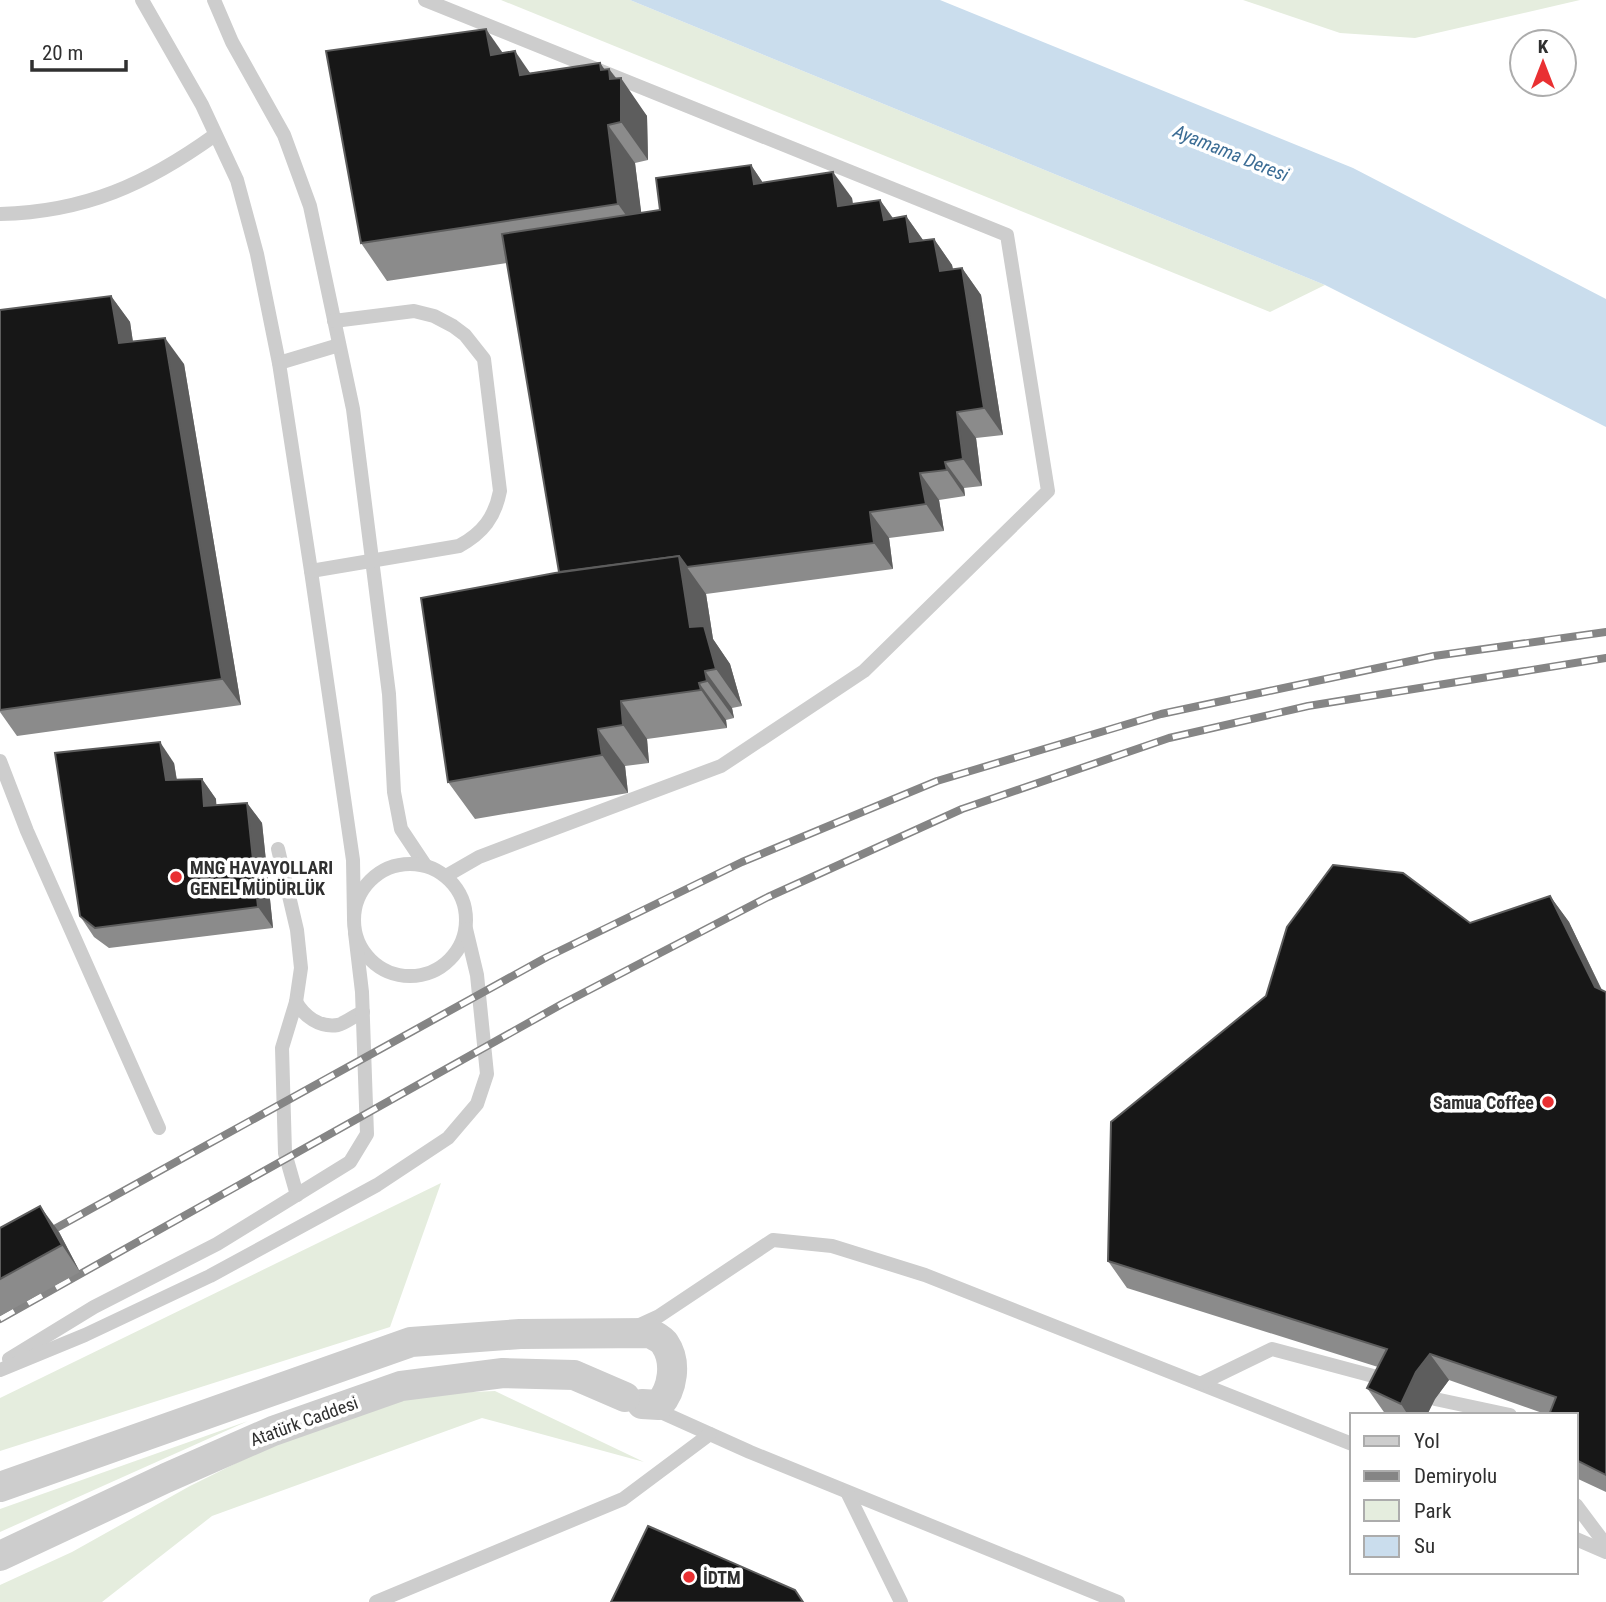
<svg xmlns="http://www.w3.org/2000/svg" width="1606" height="1602" viewBox="0 0 1606 1602" font-family="'Roboto Condensed',sans-serif">
<style>
.green{fill:#e5edde}
.water{fill:#cadded}
.lines{fill:none;stroke-linecap:round;stroke-linejoin:round}
.service{stroke:#cdcdcd;stroke-width:14}
.minor{stroke:#cdcdcd;stroke-width:30}
.rail-casing{stroke:#858585;stroke-width:8}
.rail{stroke:#fff;stroke-width:5;stroke-dasharray:16;stroke-linecap:butt}
.wall{fill:#8b8b8b}
.shaded-wall{fill:#5d5d5d}
.building{fill:#171717;stroke:#5d5d5d;stroke-width:2}
.poi-dot{fill:#e93032;stroke:#fff;stroke-width:2.5}
.labels{text-anchor:middle;dominant-baseline:central;stroke-width:7;stroke-linejoin:round;paint-order:stroke}
.poi-label{font-size:18px;font-weight:bold;fill:#303030;stroke:#fff;text-anchor:start}
.street-label{font-size:18px;fill:#303030;stroke:#fff}
.water-label{font-size:19px;font-style:italic;fill:#3b6c94;stroke:#fff}
</style>
<rect width="100%" height="100%" fill="#fff"/>
<!-- green -->
<g class="green">
<path d="M501 0H630L1325 285 1270 312Z"/>
<path d="M1243 0H1580L1415 38 1340 33Z"/>
<path d="M441 1183 390 1327 0 1451V1398Z"/>
<path d="M495 1391 644 1462 482 1418 212 1516 102 1602H0V1585L72 1552 190 1486 283 1440 406 1395Z"/>
<path d="M248 1421 0 1532V1509Z"/>
</g>
<!-- water -->
<path class="water" d="M630 0H940L1353 168 1606 299V427L1325 285Z"/>
<g class="lines">
<!-- service -->
<g class="service">
<path d="M142 0 202 105 237 180 257 254 279 363 311 571 353 860 354 918"/>
<path d="M214 0 232 42 284 135 310 206 353 409 389 694 394 792 401 829 425 865"/>
<path d="M425 0 1007 235 1048 491 864 671 721 766 479 857 446 876"/>
<path d="M0 214C85 212 147 184 215 135"/>
<path d="M279 363 339 345"/>
<path d="M311 571 459 546C483 533 495 517 500 491L484 359 465 335 453 326 434 316 414 311 334 321"/>
<path d="M0 761 27 831 159 1128"/>
<path d="M278 849 297 930 301 968 296 1002"/>
<circle cx="410" cy="920" r="56"/>
<path d="M297 1195 285 1153 282 1048 296 1002C304 1016 319 1028 338 1025 346 1023 355 1015 363 1012"/>
<path d="M635 1327 659 1316 773 1240 832 1246 925 1275 1352 1444"/>
<path d="M9 1359 94 1307 217 1244 350 1162 367 1134 362 992 355 933"/>
<path d="M0 1370 85 1335 210 1276 377 1185 448 1138 477 1104 487 1074 477 975 466 929"/>
<path d="M1202 1383 1272 1349 1392 1381"/>
<path d="M1435 1399 1510 1415"/>
<path d="M652 1408 750 1452 1118 1602"/>
<path d="M847 1492 901 1602"/>
<path d="M1576 1505 1606 1545"/>
<path d="M1576 1539 1606 1552"/>
<path d="M376 1602 623 1499 710 1434"/>
</g>
<!-- minor -->
<g class="minor">
<path d="M0 1487 411 1342 520 1334 650 1333C655 1336 662 1339 665 1344 677 1362 673 1389 659 1405L642 1404"/>
<path d="M0 1556 166 1478 273 1431 401 1386 503 1373 574 1375 625 1397"/>
</g>
<defs>
<g id="rail">
<path d="M40 1237 547 957 742 862 937 781 1161 714 1434 656 1606 632"/>
<path d="M0 1319 562 1004 768 897 962 809 1169 738 1308 706 1606 658"/>
</g>
</defs>
<!-- rail casing -->
<use href="#rail" class="rail-casing"/>
<!-- rail -->
<use href="#rail" class="rail"/>
</g>
<!-- wall -->
<g class="wall">
<path d="M503 53 530 73 600 63 604 69H609L647 116 648 160 635 163 641 213 660 210 751 165 763 183 852 198 853 204 880 200 893 218 906 216 923 240 934 239 952 265 953 269 962 268 981 295 1003 435 976 438 982 486 964 488 965 496 939 500 944 531 889 538 893 569 706 594 713 639 730 664 742 706 732 708 734 718 726 720 727 728 647 739 649 763 625 766 628 793 475 819 448 782 559 572 507 263 387 281 361 243Z"/>
<path d="M111 296 130 322 133 342 184 364 241 705 17 736 0 712V310Z"/>
<path d="M174 763 177 780 202 779 216 799V805L247 803 262 823 273 928 109 948 94 937 80 916Z"/>
<path d="M1550 896 1569 922 1602 990 1606 992V1492L1576 1478V1415H1548L1449 1380 1435 1399 1427 1415H1386L1367 1388 1378 1367 1127 1288 1108 1261 1266 996Z"/>
<path d="M0 1228 59 1232 80 1272 0 1316Z"/>
</g>
<!-- shaded-wall -->
<g class="shaded-wall">
<path d="M486 29 512 66 491 55Z"/>
<path d="M515 51 541 89 520 75Z"/>
<path d="M600 63 610 77 609 69 621 85V78L647 116 648 160 621 122 601 70Z"/>
<path d="M608 125 635 163 645 242 618 204Z"/>
<path d="M751 165 769 192 754 184Z"/>
<path d="M833 172 852 198 856 232 838 206Z"/>
<path d="M880 200 898 226 884 220Z"/>
<path d="M906 216 925 243 910 242Z"/>
<path d="M934 239 952 265 958 297 940 271Z"/>
<path d="M962 268 981 295 1003 435 984 408Z"/>
<path d="M111 296 130 322 137 370 119 343Z"/>
<path d="M165 338 184 364 241 705 222 679Z"/>
<path d="M957 412 976 438 982 486 963 459Z"/>
<path d="M945 462 964 488 965 496 947 470Z"/>
<path d="M920 473 939 500 944 531 926 504Z"/>
<path d="M870 512 889 538 893 569 874 543Z"/>
<path d="M679 556 706 594 713 639 730 664 742 706 716 669 690 627Z"/>
<path d="M705 671 732 708 734 718 707 681Z"/>
<path d="M699 683 726 720 727 728 701 690Z"/>
<path d="M621 701 647 739 649 763 623 725Z"/>
<path d="M598 729 625 766 628 793 602 755Z"/>
<path d="M160 742 174 763 180 801 166 780Z"/>
<path d="M202 779 216 799 218 827 204 806Z"/>
<path d="M247 803 262 823 273 928 258 907Z"/>
<path d="M1550 896 1569 922 1606 999 1595 987Z"/>
<path d="M40 1206 59 1232 80 1272 62 1245Z"/>
<path d="M1430 1354 1449 1380 1435 1399 1427 1415H1408L1401 1404 1416 1372Z"/>
</g>
<!-- building -->
<g class="building">
<path d="M486 29 491 55 515 51 520 75 600 63 601 70 609 69 610 79 621 78V122L608 125 618 204 361 243 326 51Z"/>
<path d="M751 165 754 184 833 172 838 206 880 200 884 220 906 216 910 242 934 239 940 271 962 268 984 408 957 412 963 459 945 462 947 470 920 473 926 504 870 512 874 543 687 567 679 556 559 572 502 234 660 210 656 178Z"/>
<path d="M111 296 119 343 165 338 222 679 0 710V310Z"/>
<path d="M679 556 690 627 704 626 716 669 705 671 707 681 699 683 701 690 621 701 623 725 598 729 602 755 448 782 421 598 555 573Z"/>
<path d="M160 742 166 780 202 779 204 806 247 803 258 907 95 928 80 916 55 753Z"/>
<path d="M1333 865 1403 873 1470 923 1550 896 1595 987 1606 992V1475L1576 1460V1415H1549L1556 1397 1430 1354 1416 1372 1401 1404 1367 1388 1387 1349 1108 1261 1111 1122 1266 996 1287 927Z"/>
<path d="M40 1206 62 1245 0 1279V1228Z"/>
<path d="M648 1526 795 1590 803 1602H611Z"/>
</g>
<!-- markers -->
<g class="poi-dot">
<circle cx="176" cy="877" r="7"/>
<circle cx="1548" cy="1102" r="7"/>
<circle cx="689" cy="1577" r="7"/>
</g>
<g class="labels">
<!-- poi labels -->
<g class="poi-label">
<text x="190" y="867">MNG HAVAYOLLARI<tspan x="190" dy="21">GENEL MÜDÜRLÜK</tspan></text>
<text x="1534" y="1102" text-anchor="end">Samua Coffee</text>
<text x="703" y="1577">İDTM</text>
</g>
<!-- street labels -->
<g class="street-label">
<text transform="translate(304 1421) rotate(-20)">Atatürk Caddesi</text>
</g>
<!-- water labels -->
<g class="water-label">
<text transform="translate(1231 153) rotate(22)">Ayamama Deresi</text>
</g>
</g>
<!-- legend -->
<rect x="1350" y="1413" width="228" height="161" fill="#ffffff" stroke="#acacac" stroke-width="2"/>
<rect x="1364" y="1436" width="35" height="10" fill="#cdcdcd" stroke="#acacac" stroke-width="2"/>
<text x="1414" y="1448" font-size="21" fill="#303030">Yol</text>
<rect x="1364" y="1471" width="35" height="10" fill="#858585" stroke="#acacac" stroke-width="2"/>
<text x="1414" y="1483" font-size="21" fill="#303030">Demiryolu</text>
<rect x="1364" y="1500" width="35" height="21" fill="#e5edde" stroke="#acacac" stroke-width="2"/>
<text x="1414" y="1518" font-size="21" fill="#303030">Park</text>
<rect x="1364" y="1536" width="35" height="21" fill="#cadded" stroke="#acacac" stroke-width="2"/>
<text x="1414" y="1553" font-size="21" fill="#303030">Su</text>
<!-- north arrow -->
<g transform="translate(1543 63)"><circle r="33" fill="#ffffff" stroke="#acacac" stroke-width="2"/>
<path d="M0-5L12 26L0 18L-12 26Z" fill="#e93032"/>
<text y="-10" font-size="19" font-weight="bold" text-anchor="middle" fill="#303030">K</text>
</g>
<!-- scale -->
<path d="M32 60v10h94v-10" fill="none" stroke="#303030" stroke-width="3.5"/>
<text x="42" y="60" font-size="21" fill="#303030" stroke="#ffffff" stroke-width="5" paint-order="stroke">20 m</text>
</svg>
